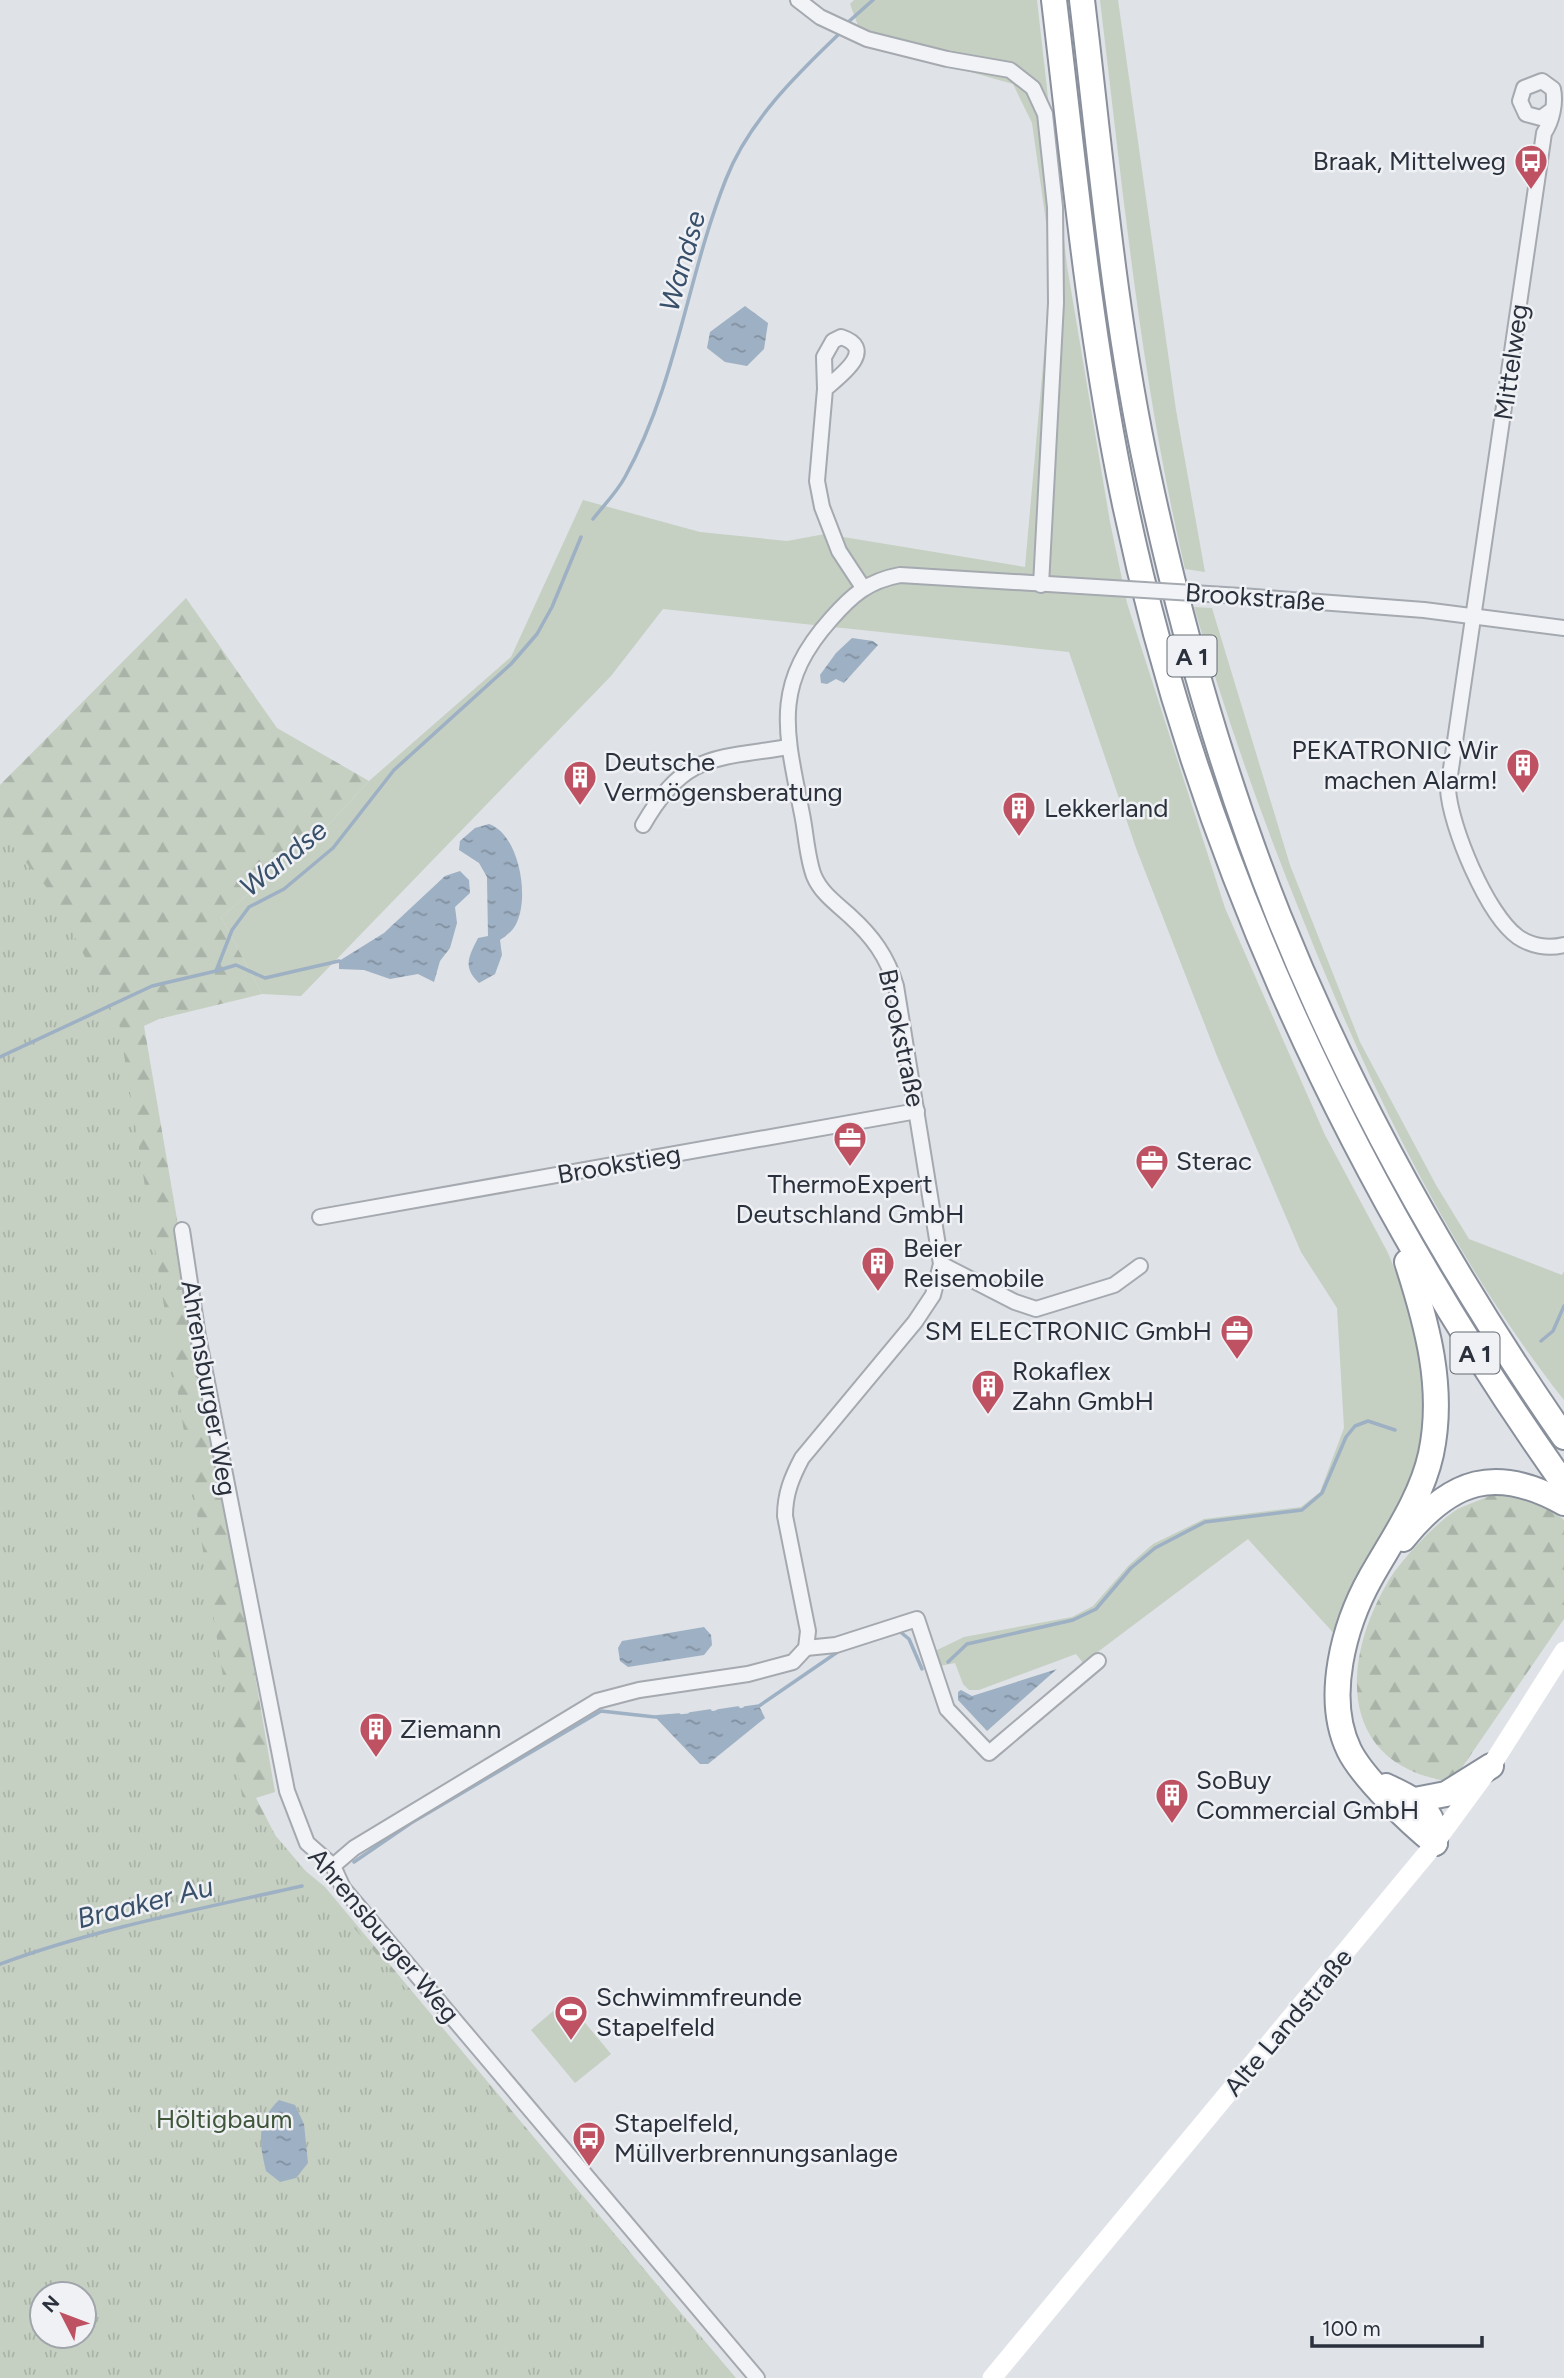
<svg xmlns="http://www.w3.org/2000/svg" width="1564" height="2378" viewBox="0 0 1564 2378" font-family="Figtree,sans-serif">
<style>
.grass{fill:#c5d0c2}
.forest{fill:url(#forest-firs)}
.park{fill:url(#park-tufts);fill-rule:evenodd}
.water{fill:url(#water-ripples)}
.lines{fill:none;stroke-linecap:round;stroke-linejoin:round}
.stream{stroke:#9eb0c3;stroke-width:3.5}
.minor-casing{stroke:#a5a9b0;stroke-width:18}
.motorway-casing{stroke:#89909c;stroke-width:28}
.minor{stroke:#f2f3f6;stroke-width:14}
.secondary{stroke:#fff;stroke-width:19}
.motorway{stroke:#fff;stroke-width:24}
.minor-bridge-casing{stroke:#a5a9b0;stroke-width:18;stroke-linecap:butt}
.minor-bridge{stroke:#f2f3f6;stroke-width:14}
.labels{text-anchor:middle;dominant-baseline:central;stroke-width:5;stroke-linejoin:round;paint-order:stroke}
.shield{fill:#eff1f5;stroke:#656b74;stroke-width:2}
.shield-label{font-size:24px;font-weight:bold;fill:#2a313c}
.poi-label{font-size:26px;fill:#2a313c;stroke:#eff1f5;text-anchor:start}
.street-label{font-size:26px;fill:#2a313c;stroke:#eff1f5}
.park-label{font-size:26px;fill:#3f5639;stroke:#eff1f5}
.water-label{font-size:28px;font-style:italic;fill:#39506b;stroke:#eff1f5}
</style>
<defs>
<pattern id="forest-firs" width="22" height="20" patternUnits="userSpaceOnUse" patternTransform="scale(1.75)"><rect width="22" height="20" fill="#c5d0c2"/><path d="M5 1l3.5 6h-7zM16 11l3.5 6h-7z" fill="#a9b3a8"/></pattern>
<pattern id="park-tufts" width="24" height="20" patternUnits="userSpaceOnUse" patternTransform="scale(1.75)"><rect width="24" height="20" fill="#c5d0c2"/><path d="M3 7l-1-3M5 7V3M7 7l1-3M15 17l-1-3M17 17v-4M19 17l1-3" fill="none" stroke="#a9b3a8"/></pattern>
<pattern id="water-ripples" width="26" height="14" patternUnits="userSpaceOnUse" patternTransform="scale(1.75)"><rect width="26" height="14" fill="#9eb0c3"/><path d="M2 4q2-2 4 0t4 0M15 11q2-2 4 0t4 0" fill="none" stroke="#8190a0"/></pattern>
</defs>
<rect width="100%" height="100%" fill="#dfe2e7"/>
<!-- grass -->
<g class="grass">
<path d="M854 0H1037L1067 266 1110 522 1127 603 1225 908 1325 1135 1388 1253 1418 1327 1427 1429 1414 1482 1338 1638 1248 1539 1083 1663 1076 1654 979 1690H969L963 1684 955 1663 940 1666 935 1654 937 1650 964 1637 1072 1617 1093 1606 1129 1565 1153 1544 1204 1519 1301 1507 1320 1492 1344 1428 1337 1308 1301 1252 1217 1056 1136 848 1069 652 663 609 611 676 301 996 262 994 221 917 318 836 369 781 511 657 583 500 700 532 787 541 825 534 1025 567 1052 264 1032 123 1013 84 864 42 850 4Z"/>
<path d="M1100 0H1118L1176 410 1205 572 1185 569C1141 381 1123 191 1100 0Z"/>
<path d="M1194 607 1212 608 1290 865 1360 1042 1436 1185 1469 1239 1562 1275 1564 1271V1400C1452 1258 1371 1090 1304 922 1262 819 1225 714 1194 607Z"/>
<path d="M566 2000 611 2054 575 2083 531 2030Z"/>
</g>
<!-- forest -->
<g class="forest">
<path d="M186 598 277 728 369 781 318 836 221 917 262 994 159 1019 144 1026 275 1792 256 1798 285 1854 325 1887 735 2378 251 1938 0 1020V785Z"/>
<path d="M1500 1492 1533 1496 1564 1520V1619L1452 1782C1337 1766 1340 1662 1389 1580 1401 1560 1440 1518 1460 1508 1473 1502 1487 1497 1500 1492Z"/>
</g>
<!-- park -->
<path class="park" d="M0 831 53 895 119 1023 242 1796 736 2378H0ZM42 2294H84V2336H42Z"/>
<!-- water -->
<g class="water">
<path d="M745 306 768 323 764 349 747 366 725 362 707 348 710 332Z"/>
<path d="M852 638 873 641 878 645 844 683 836 679 827 684 821 683 820 675 836 653Z"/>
<path d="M489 824C520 834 532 904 513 929 510 933 504 937 500 940L502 955 495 974 479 983C462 967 469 956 478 938L488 936 487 877 479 863 459 850 460 841 475 828Z"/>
<path d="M460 871 469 880 470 893 455 907 457 923 450 948 440 961 434 982 418 974 390 979 364 970 339 969V961L384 933 445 876Z"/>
<path d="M704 1627 711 1635 712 1645 704 1655 628 1667 620 1661 618 1648 622 1641Z"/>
<path d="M1057 1669 987 1731 958 1700V1692L961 1690 972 1696Z"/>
<path d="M759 1706 765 1718 708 1764H700L655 1717Z"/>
<path d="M279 2100 295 2105 304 2124 308 2163 296 2178 280 2182 266 2171C259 2142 256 2122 279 2100Z"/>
</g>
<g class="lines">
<!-- stream -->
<g class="stream">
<path d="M846 24 873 0"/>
<path d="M593 519C604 505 617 492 625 477 677 383 687 277 726 179 748 122 796 75 840 33"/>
<path d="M216 971 236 965 265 978 339 961"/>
<path d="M0 1057 152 986 216 971 232 930 249 907 284 889 333 848 394 770 511 664 537 634 552 607 581 537"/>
<path d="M1541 1341 1553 1331 1564 1306"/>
<path d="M898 1630 909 1639 922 1669"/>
<path d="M948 1662 967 1644 1073 1620 1096 1609 1131 1568 1155 1548 1205 1522 1302 1510 1322 1493 1346 1437 1355 1426 1368 1421 1395 1430"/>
<path d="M745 1708 759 1706 839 1651"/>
<path d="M718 1711 738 1708"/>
<path d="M690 1714 710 1711"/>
<path d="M354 1862 411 1823 601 1711 655 1717 679 1715"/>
<path d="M0 1964C98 1928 200 1909 302 1886"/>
</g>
<defs>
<g id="minor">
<path d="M798 0 820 17 867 39 947 59 1010 70 1033 88 1045 114 1055 207 1056 303 1041 585"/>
<path d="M1552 110 1541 118 1526 114 1520 101 1524 88 1542 81 1553 89C1556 103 1552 121 1544 133L1448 789C1450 826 1487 915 1518 937 1531 946 1548 949 1564 945"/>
<path d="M825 389C840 376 878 349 841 337L833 341 824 357 825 389 817 481 822 507 839 551 862 586"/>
<path d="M1241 596 1424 610 1564 628"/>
<path d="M643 825C684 753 714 759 789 747"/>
<path d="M320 1217 917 1111"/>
<path d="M182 1230 198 1336 287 1791 307 1843 333 1866 343 1888 757 2378"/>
<path d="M941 1264 1015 1302 1036 1309 1114 1285 1140 1266"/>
<path d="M806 1648 836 1645 917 1619 947 1709 989 1753 1098 1661"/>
<path d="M333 1866 354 1848 597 1701 639 1690 748 1674 793 1662 806 1648 808 1631 785 1516C785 1493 792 1477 802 1458L915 1322 933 1295 941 1264 896 986C887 956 872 936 850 916 837 904 821 893 814 876 807 858 806 833 802 814 786 732 771 686 831 619 852 595 868 581 900 575L1080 586"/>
</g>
<g id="motorway">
<path d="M1054 0C1073 159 1088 318 1119 475 1191 841 1349 1181 1564 1484"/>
<path d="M1082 0C1101 158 1114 318 1148 474 1180 624 1222 774 1279 917 1353 1101 1452 1275 1564 1437"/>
<path d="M1407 1262C1427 1324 1445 1388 1431 1454 1421 1499 1393 1538 1371 1577 1344 1625 1324 1698 1349 1750 1362 1777 1411 1824 1435 1843"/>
<path d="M1403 1539C1451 1479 1496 1465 1564 1503"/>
<path d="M1386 1786C1413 1799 1437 1809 1435 1843"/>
<path d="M1415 1800 1446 1794 1491 1766"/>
</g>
</defs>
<!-- minor casing -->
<use href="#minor" class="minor-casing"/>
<!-- motorway casing -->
<use href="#motorway" class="motorway-casing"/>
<!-- minor -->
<use href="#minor" class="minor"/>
<!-- secondary -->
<path class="secondary" d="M992 2378 1428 1852 1491 1766 1564 1651"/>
<!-- motorway -->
<use href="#motorway" class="motorway"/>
<defs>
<path id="minor-bridge" d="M1080 586 1241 596"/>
</defs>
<!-- minor-bridge casing -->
<use href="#minor-bridge" class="minor-bridge-casing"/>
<!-- minor-bridge -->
<use href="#minor-bridge" class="minor-bridge"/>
</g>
<!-- icons -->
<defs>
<symbol id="bus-pin" viewBox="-11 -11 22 30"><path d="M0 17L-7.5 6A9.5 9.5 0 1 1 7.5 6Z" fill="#be5263" stroke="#eff1f5"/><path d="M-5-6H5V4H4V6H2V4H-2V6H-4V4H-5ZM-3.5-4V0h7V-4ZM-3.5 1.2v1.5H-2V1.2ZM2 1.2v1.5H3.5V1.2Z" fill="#fff"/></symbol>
<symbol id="building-pin" viewBox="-11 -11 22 30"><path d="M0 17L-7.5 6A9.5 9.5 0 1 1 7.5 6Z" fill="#be5263" stroke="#eff1f5"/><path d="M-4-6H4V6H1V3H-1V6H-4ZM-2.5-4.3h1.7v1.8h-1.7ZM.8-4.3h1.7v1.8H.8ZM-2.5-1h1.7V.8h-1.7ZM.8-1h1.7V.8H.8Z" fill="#fff"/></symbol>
<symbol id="office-pin" viewBox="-11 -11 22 30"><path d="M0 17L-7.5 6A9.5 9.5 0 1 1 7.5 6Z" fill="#be5263" stroke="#eff1f5"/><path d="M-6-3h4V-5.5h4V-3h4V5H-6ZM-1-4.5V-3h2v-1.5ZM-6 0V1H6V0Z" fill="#fff"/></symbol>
<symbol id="stadium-pin" viewBox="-11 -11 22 30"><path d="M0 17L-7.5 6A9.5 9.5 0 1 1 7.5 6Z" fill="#be5263" stroke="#eff1f5"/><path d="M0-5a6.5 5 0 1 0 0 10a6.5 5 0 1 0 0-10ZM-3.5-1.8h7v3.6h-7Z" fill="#fff"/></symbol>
</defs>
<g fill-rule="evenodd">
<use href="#bus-pin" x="1512" y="142" width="38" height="52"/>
<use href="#building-pin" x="1504" y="746" width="38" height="52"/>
<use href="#building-pin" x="561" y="758" width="38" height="52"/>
<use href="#building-pin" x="1000" y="789" width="38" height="52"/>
<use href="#office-pin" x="831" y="1119" width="38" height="52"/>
<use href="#office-pin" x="1133" y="1142" width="38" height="52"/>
<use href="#building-pin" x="859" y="1244" width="38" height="52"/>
<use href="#office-pin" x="1218" y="1312" width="38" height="52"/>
<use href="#building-pin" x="969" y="1367" width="38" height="52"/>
<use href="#building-pin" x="357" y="1710" width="38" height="52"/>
<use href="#building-pin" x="1153" y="1776" width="38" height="52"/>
<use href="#stadium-pin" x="552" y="1993" width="38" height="52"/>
<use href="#bus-pin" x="570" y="2119" width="38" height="52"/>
</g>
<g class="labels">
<!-- shield labels -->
<g class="shield">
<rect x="1167.5" y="635.5" width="49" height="41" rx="5"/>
<rect x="1450.5" y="1332.5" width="49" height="41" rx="5"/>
</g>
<g class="shield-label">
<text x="1192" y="656">A 1</text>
<text x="1475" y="1353">A 1</text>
</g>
<!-- poi labels -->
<g class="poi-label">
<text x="1506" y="161" text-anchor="end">Braak, Mittelweg</text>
<text x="1498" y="750" text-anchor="end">PEKATRONIC Wir<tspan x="1498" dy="30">machen Alarm!</tspan></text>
<text x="604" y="762">Deutsche<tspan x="604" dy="30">Vermögensberatung</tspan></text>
<text x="1044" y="808">Lekkerland</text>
<text x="1176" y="1161">Sterac</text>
<text x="850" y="1184" text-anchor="middle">ThermoExpert<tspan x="850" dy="30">Deutschland GmbH</tspan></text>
<text x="903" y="1248">Beier<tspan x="903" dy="30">Reisemobile</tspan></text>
<text x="1212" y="1331" text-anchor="end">SM ELECTRONIC GmbH</text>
<text x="1012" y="1371">Rokaflex<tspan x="1012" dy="30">Zahn GmbH</tspan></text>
<text x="400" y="1729">Ziemann</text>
<text x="1196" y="1780">SoBuy<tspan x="1196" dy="30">Commercial GmbH</tspan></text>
<text x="596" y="1997">Schwimmfreunde<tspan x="596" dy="30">Stapelfeld</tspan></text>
<text x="614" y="2123">Stapelfeld,<tspan x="614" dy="30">Müllverbrennungsanlage</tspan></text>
</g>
<!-- street labels -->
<g class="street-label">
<text transform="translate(1511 362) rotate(-82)">Mittelweg</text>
<text transform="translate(1255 597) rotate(4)">Brookstraße</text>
<text transform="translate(902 1038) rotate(78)">Brookstraße</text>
<text transform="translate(619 1164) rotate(-10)">Brookstieg</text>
<text transform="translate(209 1388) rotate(80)">Ahrensburger Weg</text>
<text transform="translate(384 1935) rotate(50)">Ahrensburger Weg</text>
<text transform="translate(1288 2022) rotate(-50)">Alte Landstraße</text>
</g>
<!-- park labels -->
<g class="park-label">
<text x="224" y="2119">Höltigbaum</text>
</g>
<!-- water labels -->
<g class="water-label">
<text transform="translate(682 261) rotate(-74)">Wandse</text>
<text transform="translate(283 858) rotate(-39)">Wandse</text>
<text transform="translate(145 1902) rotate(-14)">Braaker Au</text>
</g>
</g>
<!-- north arrow -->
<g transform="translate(63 2315) rotate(312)"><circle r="33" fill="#eff1f5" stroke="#a0a4ab" stroke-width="2"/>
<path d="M0-5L12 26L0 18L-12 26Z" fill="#be5263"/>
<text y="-10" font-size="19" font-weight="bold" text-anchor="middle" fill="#2a313c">N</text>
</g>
<!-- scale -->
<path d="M1312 2336v10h170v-10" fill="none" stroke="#2a313c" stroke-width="3.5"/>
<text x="1322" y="2336" font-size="21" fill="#2a313c" stroke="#eff1f5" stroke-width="5" paint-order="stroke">100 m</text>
</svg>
